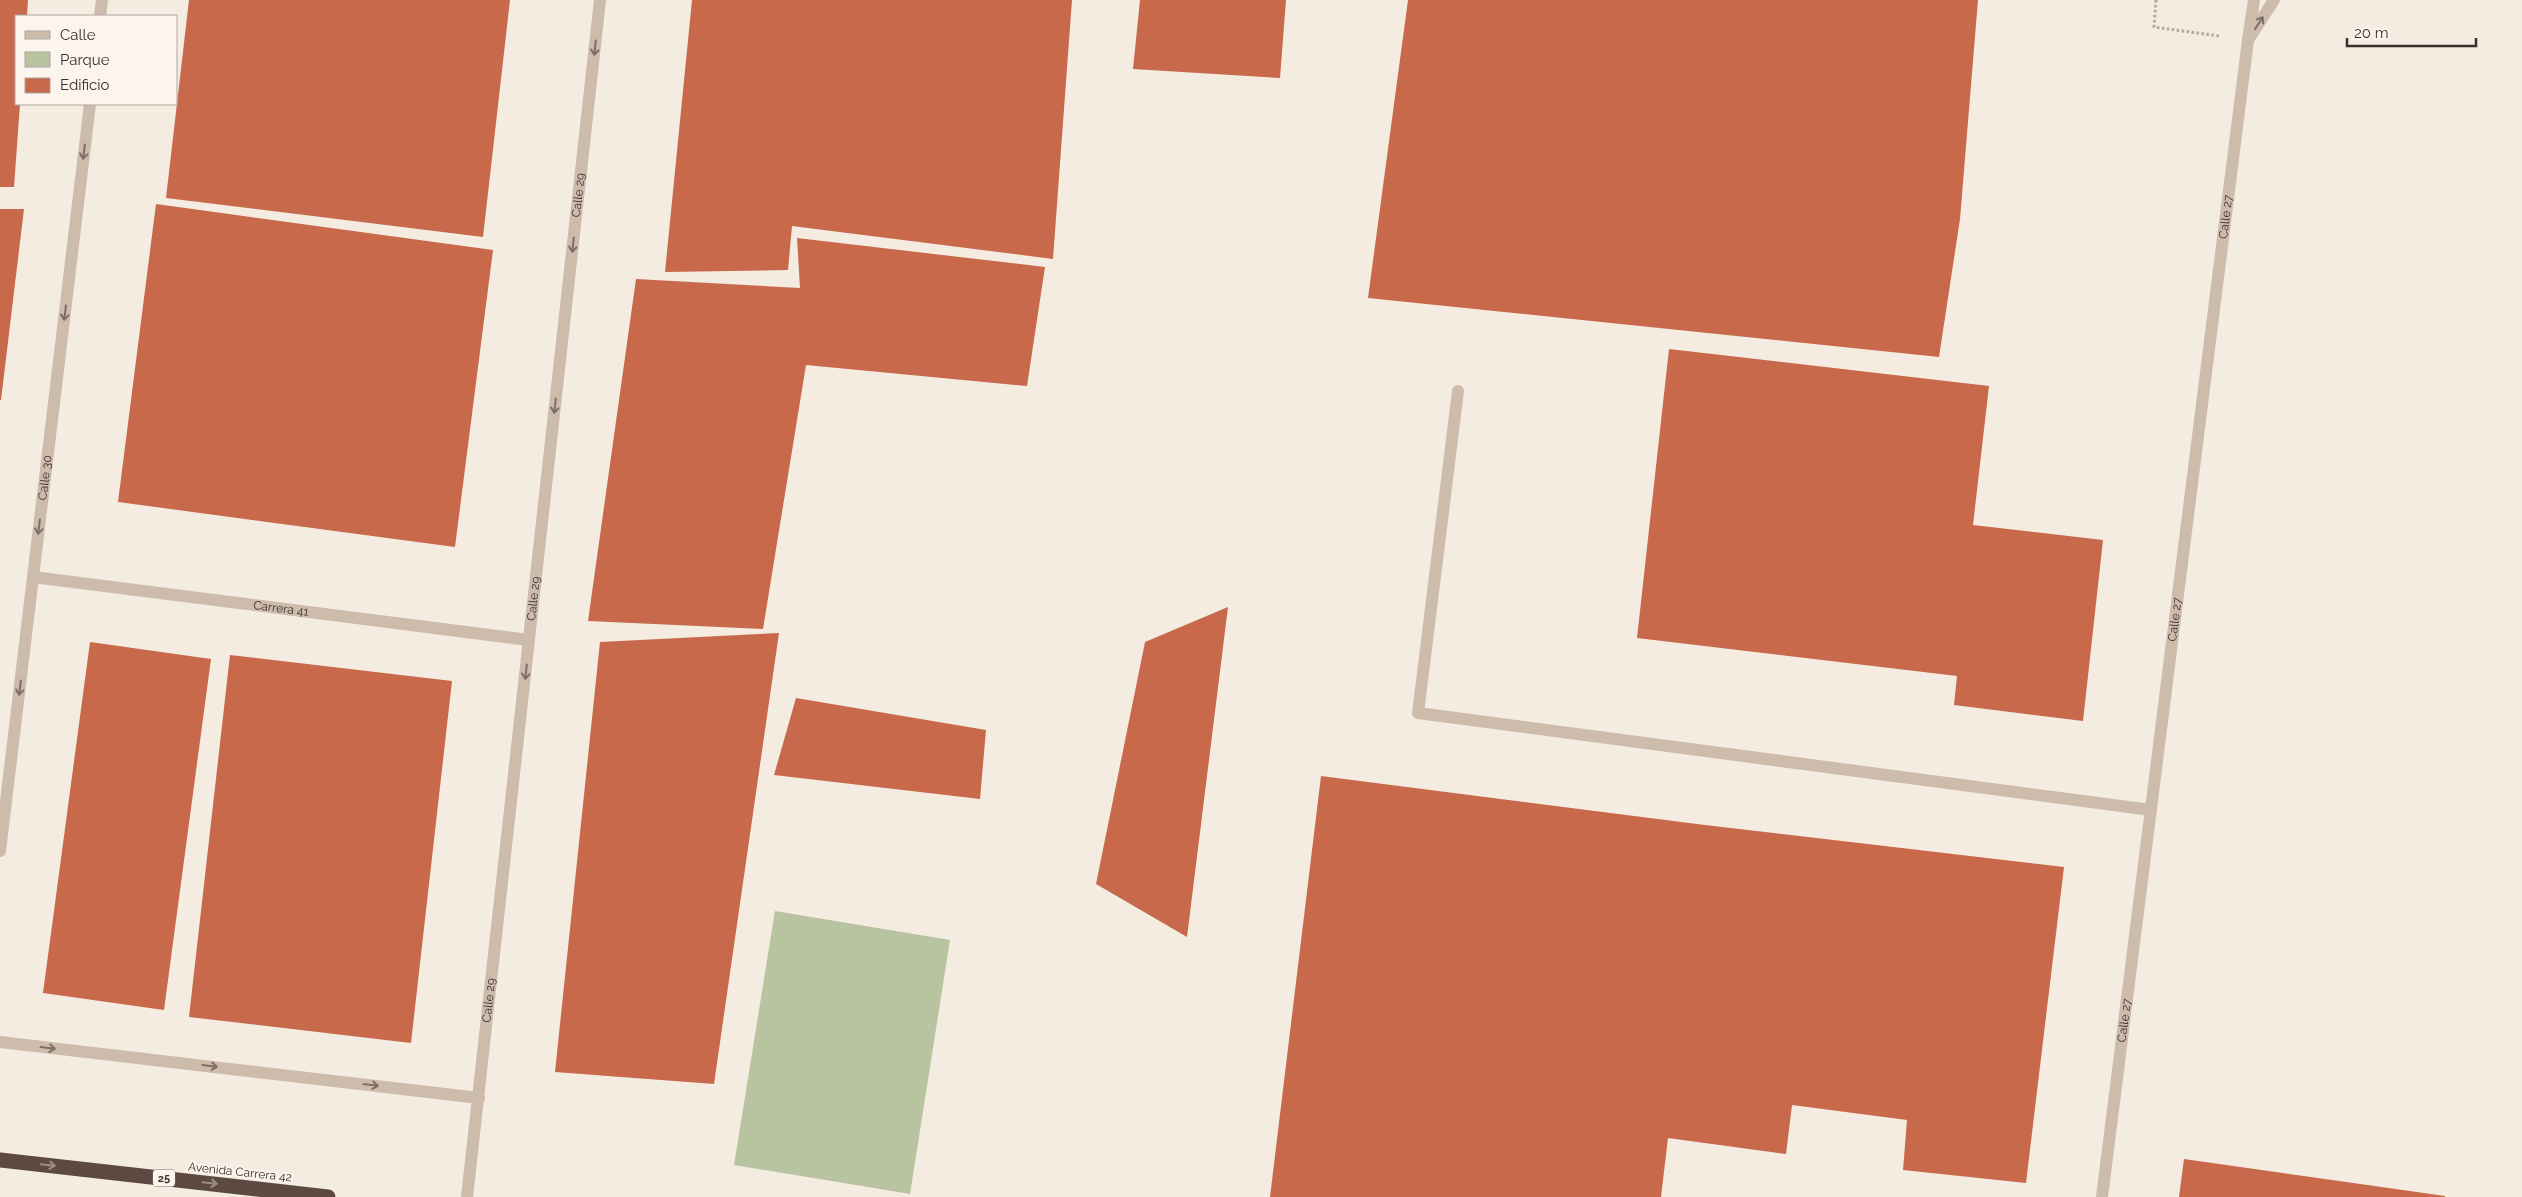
<svg xmlns="http://www.w3.org/2000/svg" width="2522" height="1197" viewBox="0 0 2522 1197" font-family="Raleway,sans-serif">
<style>
.green{fill:#b8c4a0}
.building{fill:#c8694b}
.lines{fill:none;stroke-linecap:round;stroke-linejoin:round}
.path{stroke:#b9a596;stroke-width:3;stroke-dasharray:2.5 2.5;stroke-linecap:butt}
.lane{stroke:#cdbbac;stroke-width:12}
.street{stroke:#cdbbac;stroke-width:12}
.highway{stroke:#5c4a42;stroke-width:15}
.oneway{stroke:#7d6f65}
.oneway2{stroke:#9c8e87}
.labels{text-anchor:middle;dominant-baseline:central;stroke-width:4;stroke-linejoin:round;paint-order:stroke}
.shield{fill:#fbf5ee;stroke:#756b66;stroke-width:1}
.shield-label{font-size:11px;font-weight:bold;fill:#3b302b}
.street-label{font-size:12px;fill:#3b302b;stroke:#fbf5ee}
</style>
<rect width="100%" height="100%" fill="#f4ebe1"/>
<!-- green -->
<path class="green" d="M775 911 950 940 910 1194 734 1165Z"/>
<!-- building -->
<g class="building">
<path d="M0 0H28L27 16H16V104H20L14 187H0Z"/>
<path d="M189 0H510L483 237 166 198Z"/>
<path d="M692 0H1072L1053 259 792 226 788 270 665 272Z"/>
<path d="M1140 0H1286L1280 78 1133 69Z"/>
<path d="M1408 0H1978L1960 219 1939 357 1368 298Z"/>
<path d="M156 204 493 250 455 547 118 502Z"/>
<path d="M0 209H24L1 400H0Z"/>
<path d="M797 238 1045 267 1027 386 806 365 763 629 588 621 636 279 800 288Z"/>
<path d="M1669 349 1989 386 1973 525 2103 540 2083 721 1954 705 1957 676 1637 638Z"/>
<path d="M1228 607 1187 937 1096 884 1145 642Z"/>
<path d="M779 633 714 1084 555 1072 600 642Z"/>
<path d="M90 642 211 659 164 1010 43 993Z"/>
<path d="M230 655 452 681 411 1043 189 1017Z"/>
<path d="M796 698 986 730 980 799 774 775Z"/>
<path d="M1321 776 1705 825 2064 867 2026 1183 1903 1170 1907 1120 1792 1105 1786 1154 1668 1138 1661 1197H1270Z"/>
<path d="M2184 1159 2445 1196V1197H2179Z"/>
</g>
<g class="lines">
<!-- path -->
<path class="path" d="M2156 0 2154 27 2219 36"/>
<!-- lane -->
<g class="lane">
<path d="M1458 391 1418 713 2151 810"/>
<path d="M0 1042 479 1098"/>
</g>
<!-- street -->
<g class="street">
<path d="M2254 0 2248 40 2274 0"/>
<path d="M100 16 102 0"/>
<path id="s1" d="M33 577 529 640"/>
<path id="s2" d="M0 851 90 104"/>
<path id="s3" d="M467 1197 600 0"/>
<path id="s4" d="M2102 1197 2248 40"/>
</g>
<!-- highway -->
<path class="highway" d="M0 1160 328 1197"/>
</g>
<!-- one-way arrows -->
<defs><path id="oneway-shaft" d="M-6 0H5M1.5-3L5.5 0L1.5 3" fill="none" stroke-width="1.6" stroke-linecap="round" stroke-linejoin="round" transform="scale(1.25)"/></defs>
<g class="oneway">
<use href="#oneway-shaft" transform="translate(2259 23) rotate(-57)"/>
<use href="#oneway-shaft" transform="translate(595 48) rotate(96)"/>
<use href="#oneway-shaft" transform="translate(84 152) rotate(97)"/>
<use href="#oneway-shaft" transform="translate(573 245) rotate(96)"/>
<use href="#oneway-shaft" transform="translate(65 313) rotate(97)"/>
<use href="#oneway-shaft" transform="translate(555 406) rotate(96)"/>
<use href="#oneway-shaft" transform="translate(39 527) rotate(97)"/>
<use href="#oneway-shaft" transform="translate(526 672) rotate(96)"/>
<use href="#oneway-shaft" transform="translate(20 688) rotate(97)"/>
<use href="#oneway-shaft" transform="translate(48 1048) rotate(7)"/>
<use href="#oneway-shaft" transform="translate(210 1066) rotate(7)"/>
<use href="#oneway-shaft" transform="translate(371 1085) rotate(7)"/>
</g>
<g class="oneway2">
<use href="#oneway-shaft" transform="translate(48 1165) rotate(6)"/>
<use href="#oneway-shaft" transform="translate(210 1183) rotate(6)"/>
</g>
<g class="labels">
<!-- shield labels -->
<rect class="shield" x="153" y="1169.5" width="22" height="17" rx="4"/>
<g class="shield-label">
<text x="164" y="1178">25</text>
</g>
<!-- street labels -->
<g class="street-label">
<text stroke="none"><textPath href="#s3" startOffset="1008">Calle 29</textPath></text>
<text stroke="none"><textPath href="#s4" startOffset="988">Calle 27</textPath></text>
<text stroke="none"><textPath href="#s2" startOffset="376">Calle 30</textPath></text>
<text stroke="none"><textPath href="#s3" startOffset="602">Calle 29</textPath></text>
<text stroke="none"><textPath href="#s1" startOffset="250">Carrera 41</textPath></text>
<text stroke="none"><textPath href="#s4" startOffset="582">Calle 27</textPath></text>
<text stroke="none"><textPath href="#s3" startOffset="198">Calle 29</textPath></text>
<text stroke="none"><textPath href="#s4" startOffset="178">Calle 27</textPath></text>
<text transform="translate(240 1172) rotate(6)">Avenida Carrera 42</text>
</g>
</g>
<!-- legend -->
<rect x="15" y="15" width="162" height="90" fill="#fbf5ee" stroke="#aea6a0"/>
<rect x="25" y="31" width="25" height="8" fill="#cdbbac" stroke="#aea6a0"/>
<text x="60" y="40" font-size="15" fill="#3b302b">Calle</text>
<rect x="25" y="52" width="25" height="15" fill="#b8c4a0" stroke="#aea6a0"/>
<text x="60" y="65" font-size="15" fill="#3b302b">Parque</text>
<rect x="25" y="78" width="25" height="15" fill="#c8694b" stroke="#aea6a0"/>
<text x="60" y="90" font-size="15" fill="#3b302b">Edificio</text>
<!-- scale -->
<path d="M2347 38v8h129v-8" fill="none" stroke="#3b302b" stroke-width="2.5"/>
<text x="2354" y="38" font-size="15" fill="#3b302b" stroke="#fbf5ee" stroke-width="4" paint-order="stroke">20 m</text>
</svg>
